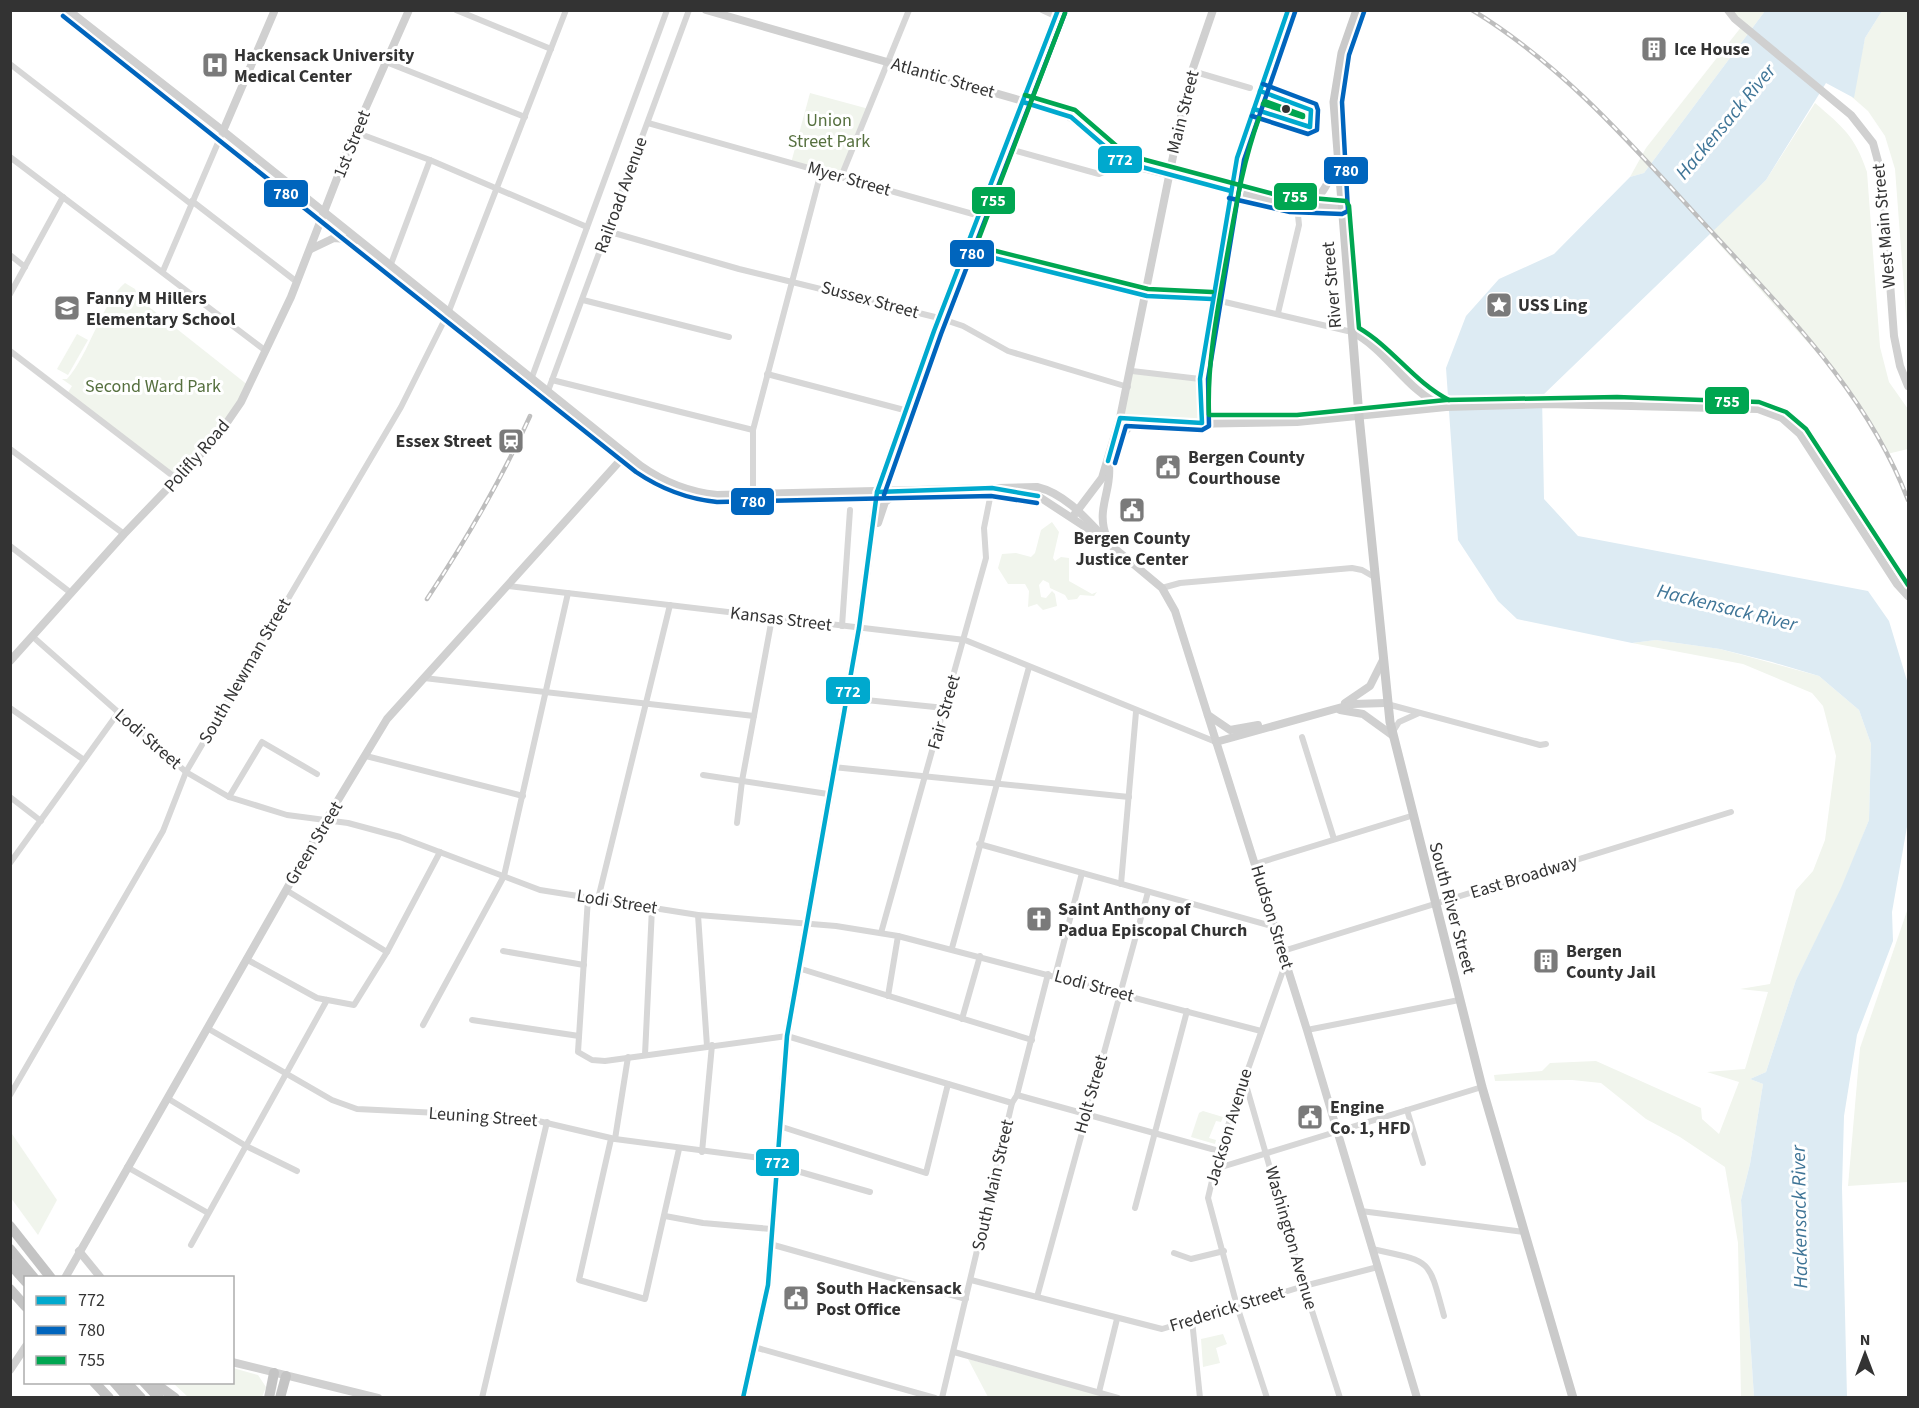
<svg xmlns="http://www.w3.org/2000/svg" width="1919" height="1408" viewBox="0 0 1919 1408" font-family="'Source Sans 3',sans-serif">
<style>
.green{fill:#f1f5ed}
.water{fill:#ddebf3}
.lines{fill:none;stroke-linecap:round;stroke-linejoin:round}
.street{stroke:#d7d7d7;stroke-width:6}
.secondary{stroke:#d0d0d0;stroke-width:8}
.primary{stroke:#cacaca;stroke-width:9}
.highway{stroke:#c4c4c4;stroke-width:10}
.rail-casing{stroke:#bebebe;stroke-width:4.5}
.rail{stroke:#fff;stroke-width:2;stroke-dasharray:7;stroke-linecap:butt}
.bus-1-casing{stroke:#fff;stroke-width:9}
.bus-2-casing{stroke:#fff;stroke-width:9}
.bus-3-casing{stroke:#fff;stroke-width:9}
.bus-1{stroke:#00a9ce;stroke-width:4.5}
.bus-2{stroke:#0065bd;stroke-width:4.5}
.bus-3{stroke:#00a651;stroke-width:4.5}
.bus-dot{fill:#333;stroke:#fff;stroke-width:2}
.labels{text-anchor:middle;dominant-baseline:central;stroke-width:6;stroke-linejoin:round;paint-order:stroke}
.poi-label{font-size:18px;font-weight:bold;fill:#333;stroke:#fff;text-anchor:start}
.street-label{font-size:18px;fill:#333;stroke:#fff}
.park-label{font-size:18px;fill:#56703f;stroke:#fff}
.water-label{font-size:20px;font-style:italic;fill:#3f7597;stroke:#fff}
.line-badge{stroke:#fff;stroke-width:2}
.badge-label{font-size:16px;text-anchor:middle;font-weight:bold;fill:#fff}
</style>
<rect width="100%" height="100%" fill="#fff"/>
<!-- green -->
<g class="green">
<path d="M1728 11H1765L1644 173 1630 177 1646 148 1742 26Z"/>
<path d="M1882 11H1908V341L1895 169 1885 136 1868 111 1852 97 1865 38Z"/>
<path d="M810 93 869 109 841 177 791 163Z"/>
<path d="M1815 103C1843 127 1855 136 1867 172L1880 347 1889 382 1908 409V449L1887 454 1838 376 1709 233 1766 180Z"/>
<path d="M125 283 135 289 139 299 249 386 241 402 177 479 67 394 72 386 62 379H67C89 355 102 302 125 283Z"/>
<path d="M77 334 88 340 68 375 57 369Z"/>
<path d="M1132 371 1200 379 1202 423 1120 418Z"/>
<path d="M1052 522 1059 532 1053 558 1055 561 1061 557 1069 558V581L1092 594 1097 592 1094 596 1080 595 1077 599 1068 600 1065 595 1050 588 1049 583 1043 580 1039 585 1041 597 1046 598 1052 591 1055 594 1057 606 1043 610 1037 604 1028 607 1029 591 1025 584H1008L998 568 1002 554 1016 553 1031 557 1035 553 1041 530Z"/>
<path d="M1656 640 1720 649 1819 676 1859 710 1871 744 1869 820 1842 888 1796 980 1766 1072 1750 1079 1763 1084 1750 1164 1741 1200 1754 1397H1741L1738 1243 1725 1167 1680 1137 1646 1119 1601 1083 1572 1080 1495 1081 1494 1075 1542 1071 1550 1063 1596 1061 1701 1108 1702 1119 1719 1134 1739 1082 1707 1072 1745 1069 1768 992 1740 989 1770 984 1796 890 1813 871 1825 840 1836 756 1823 706 1812 693 1743 664 1632 643Z"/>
<path d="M1908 908V1182L1848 1186 1860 1048Z"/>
<path d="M1203 1111 1223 1117 1221 1122 1216 1121 1209 1138 1216 1140 1215 1144 1191 1137 1199 1113Z"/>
<path d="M10 1131 57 1200 38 1235 11 1198Z"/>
<path d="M1223 1334 1227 1344 1216 1348 1220 1363 1203 1367 1201 1339Z"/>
<path d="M968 1359 1107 1397H988Z"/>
<path d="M233 1368 258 1375 266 1387 262 1397H188L173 1383 232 1382Z"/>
</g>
<!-- water -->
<path class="water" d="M1765 11H1882L1865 38 1854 98 1826 83 1766 180 1542 396 1544 499 1578 536 1868 591 1889 621 1908 684V821L1892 912 1893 941 1857 1035 1844 1116 1842 1188 1847 1397H1754L1741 1200 1750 1164 1763 1084 1750 1079 1766 1072 1796 980 1841 888 1869 820 1871 744 1859 710 1819 676 1772 662 1720 649 1656 640 1632 643 1517 619 1498 601 1458 540 1446 368 1466 316 1499 279 1554 254 1630 177 1644 173Z"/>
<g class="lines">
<!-- street -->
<g class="street">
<path d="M456 10 551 49"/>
<path d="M1042 10 1055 16"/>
<path d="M386 62 525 117"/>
<path d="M10 64 191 204"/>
<path d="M1192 71 1250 88"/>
<path d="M648 123 980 216"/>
<path d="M355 132 430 160 587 227"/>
<path d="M1006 148 1099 174 1108 170 1116 156"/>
<path d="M10 157 266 351"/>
<path d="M841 177 909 10"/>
<path d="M192 201 297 282"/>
<path d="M607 231 739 269 939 318 963 326 1008 351 1128 387"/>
<path d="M966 251 1147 296 1212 299 1352 332"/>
<path d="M10 255 25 267"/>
<path d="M391 264 430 160"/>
<path d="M163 271 223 131"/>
<path d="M10 294 63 197"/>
<path d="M583 300 729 337"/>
<path d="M1278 313 1299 225 1297 205"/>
<path d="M10 351 177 479"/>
<path d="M1132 371 1200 379"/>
<path d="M767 374 908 411"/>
<path d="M532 377 667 10"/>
<path d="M552 380 753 430"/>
<path d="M548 391 689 10"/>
<path d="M1202 423 1200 379 1237 158 1288 10"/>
<path d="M10 449 124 534"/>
<path d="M753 494V430L821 172"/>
<path d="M10 546 71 593"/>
<path d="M508 586 965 640 1216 742"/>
<path d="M1162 588 1180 583 1352 568 1362 570 1376 578"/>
<path d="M842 626 850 510"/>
<path d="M32 636 186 772 229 797 287 815 348 823 400 837 540 890 698 915 836 926 898 936 1261 1031"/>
<path d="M424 678 754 716"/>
<path d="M846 698 945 708"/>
<path d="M1387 704 1540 745 1546 744"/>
<path d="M10 708 84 760"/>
<path d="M1392 733 1399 722 1419 713"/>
<path d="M1302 737 1334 839"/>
<path d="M366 756 523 796"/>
<path d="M833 767 1129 797"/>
<path d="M703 775 828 794"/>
<path d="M10 797 41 821"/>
<path d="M229 797 262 742 317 774"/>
<path d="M737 823 742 781 772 618"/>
<path d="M979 844 1275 927"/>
<path d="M10 863 118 713"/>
<path d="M1255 864 1411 816"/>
<path d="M1121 884 1136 712"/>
<path d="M286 890 387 952"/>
<path d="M588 898 578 1052 592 1060 605 1061 787 1036 1012 1103"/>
<path d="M598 899 670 605"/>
<path d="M698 915 707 1046"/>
<path d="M881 933 986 558 984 528 992 488"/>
<path d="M952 948 1029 667"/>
<path d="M503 951 584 965"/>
<path d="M1283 951 1731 812"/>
<path d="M246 959 317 998 354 1005 387 952 440 852"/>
<path d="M798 968 1032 1040"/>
<path d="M1055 976 1082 873"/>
<path d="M888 996 898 936"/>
<path d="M962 1019 980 956"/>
<path d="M472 1020 579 1036"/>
<path d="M423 1025 504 876 568 593"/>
<path d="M207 1028 332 1100 357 1109 521 1117 615 1139 776 1160"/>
<path d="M1307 1030 1459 1000"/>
<path d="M645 1055 652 908"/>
<path d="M1244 1078 1304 1286 1340 1398"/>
<path d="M10 1095 163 831 186 772 401 407 449 311 566 10"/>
<path d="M1017 1095 1219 1151"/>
<path d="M167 1098 246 1146 297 1171"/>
<path d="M1407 1110 1423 1163"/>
<path d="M779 1126 926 1173 948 1084"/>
<path d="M611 1139 579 1280 645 1299 679 1149"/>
<path d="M615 1139 628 1057"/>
<path d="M702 1152 712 1045"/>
<path d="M776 1165 870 1192"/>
<path d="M127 1167 208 1213"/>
<path d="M1215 1169 1482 1087"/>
<path d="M1135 1208 1187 1011"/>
<path d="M1361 1211 1524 1232"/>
<path d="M665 1216 703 1223 771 1229"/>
<path d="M770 1244 966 1299"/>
<path d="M191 1245 327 1000"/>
<path d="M1372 1249C1432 1262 1428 1257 1444 1316"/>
<path d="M1174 1253 1191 1259 1224 1251"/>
<path d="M971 1280 1162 1329 1304 1286 1378 1267"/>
<path d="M1037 1297 1148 892"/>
<path d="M1192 1320 1200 1398"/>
<path d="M754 1347 935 1398"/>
<path d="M954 1352 1118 1398"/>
<path d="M1099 1392 1117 1319"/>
<path d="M482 1398 547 1122"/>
<path d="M942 1398 1012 1103 1017 1095 1048 974"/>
<path d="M1267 1398 1237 1306 1208 1198 1219 1151 1286 962"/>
</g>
<!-- secondary -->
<g class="secondary">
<path d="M68 10 223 131 641 466C665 483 688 492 717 495L1037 487C1067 494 1089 522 1110 544"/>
<path d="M706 10 1061 112 1080 123 1119 159 1143 168 1291 205 1342 207"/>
<path d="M1728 10 1735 19 1851 115 1873 143 1882 176 1894 336 1900 366 1908 386"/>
<path d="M223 131 274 12"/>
<path d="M1308 204C1324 197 1330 177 1338 161"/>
<path d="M311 249 334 238 358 240"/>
<path d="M1352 332C1388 350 1406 391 1443 406"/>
<path d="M1120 418 1184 424 1297 422 1446 407 1547 404 1758 409 1782 418 1800 434 1897 584 1908 596"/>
<path d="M1114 443 1130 426 1140 421"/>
<path d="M1010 491 1038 496 1096 534"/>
<path d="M1074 515 1102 478 1120 418 1181 117 1192 71 1213 10"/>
<path d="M878 523 885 502 897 493"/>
<path d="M1107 538C1095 510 1112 491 1109 466"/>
<path d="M1107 542 1162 588 1175 611 1307 1030 1417 1398"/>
<path d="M10 661 124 534 217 437 241 402 291 297 355 132 409 10"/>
<path d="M1345 703 1370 686 1383 660"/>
<path d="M1340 710 1363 714 1392 735"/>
<path d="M1208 715 1230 730 1258 725"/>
<path d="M1216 742 1353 704 1386 703"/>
<path d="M79 1251 101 1278"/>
<path d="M65 1278 326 820 387 719 626 454"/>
<path d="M232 1362 378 1398"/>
<path d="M10 1370 26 1346"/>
<path d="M743 1398 768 1285 787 1036 859 628 877 492 934 331 1058 10"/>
</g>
<!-- primary -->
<path class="primary" d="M1357 10 1342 53 1334 102 1359 416 1390 722 1482 1087 1573 1398"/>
<!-- highway -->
<g class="highway">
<path d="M10 1226 51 1278"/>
<path d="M10 1249 34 1278"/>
<path d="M10 1264 26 1282"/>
<path d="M10 1289 26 1307"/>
<path d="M94 1382 109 1398"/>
<path d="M114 1382 128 1398"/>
<path d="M126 1382 141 1398"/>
<path d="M144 1382 159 1398"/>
<path d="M153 1382 175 1398"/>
<path d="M269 1398 274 1373"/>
<path d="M280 1398 286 1376"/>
</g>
<defs>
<g id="rail">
<path d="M1472 10C1566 67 1637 151 1711 231 1786 313 1868 394 1908 500"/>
<path d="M427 599C466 540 501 481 530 416"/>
</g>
</defs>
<!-- rail casing -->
<use href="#rail" class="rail-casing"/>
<!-- rail -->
<use href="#rail" class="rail"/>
<defs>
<g id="bus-1">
<path d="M1023 102 1071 117 1123 162 1231 191"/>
<path d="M1254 109 1310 127 1311 110 1260 91"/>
<path d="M966 251 1147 296 1212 299"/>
<path d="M1108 461 1120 418 1202 423 1200 379 1237 158 1288 10"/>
<path d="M877 492 992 488 1038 496"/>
<path d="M743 1398 768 1285 787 1036 859 628 877 492 934 331 1058 10"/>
</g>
<g id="bus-2">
<path d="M63 16 636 472C661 489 687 499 717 502L991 496 1037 503"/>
<path d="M1252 116 1308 134 1317 130 1318 110 1316 104 1263 84"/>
<path d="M1229 198 1290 212 1342 214 1348 211 1342 102 1349 55 1364 12"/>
<path d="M1115 463 1126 426 1202 430 1209 426 1208 379 1244 160 1295 12"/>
<path d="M884 495 941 334 1065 13"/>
</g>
<g id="bus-3">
<path d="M1065 13 976 246 1148 289 1212 292"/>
<path d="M1025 95 1075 110 1127 155 1277 195 1346 201 1349 206 1359 328C1393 348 1414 382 1449 400"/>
<path d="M1265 101 1303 115V117L1263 104Z"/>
<path d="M1259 118C1242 165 1235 212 1226 261 1217 312 1207 363 1209 415H1297L1446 400 1617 397 1759 402 1786 412 1806 429 1908 585"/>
</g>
</defs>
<!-- bus-1 casing -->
<use href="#bus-1" class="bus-1-casing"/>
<!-- bus-2 casing -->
<use href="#bus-2" class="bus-2-casing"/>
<!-- bus-3 casing -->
<use href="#bus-3" class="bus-3-casing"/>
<!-- bus-1 -->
<use href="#bus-1" class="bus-1"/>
<!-- bus-2 -->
<use href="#bus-2" class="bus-2"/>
<!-- bus-3 -->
<use href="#bus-3" class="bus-3"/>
</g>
<!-- icons -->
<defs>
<symbol id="building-square" viewBox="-11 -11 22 22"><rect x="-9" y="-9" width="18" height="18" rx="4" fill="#7a7a7a" stroke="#fff"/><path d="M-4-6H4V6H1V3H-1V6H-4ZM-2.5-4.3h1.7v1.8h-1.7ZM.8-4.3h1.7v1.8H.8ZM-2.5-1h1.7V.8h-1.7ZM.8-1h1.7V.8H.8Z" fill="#fff"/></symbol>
<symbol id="hospital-square" viewBox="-11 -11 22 22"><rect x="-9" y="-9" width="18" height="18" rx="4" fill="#7a7a7a" stroke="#fff"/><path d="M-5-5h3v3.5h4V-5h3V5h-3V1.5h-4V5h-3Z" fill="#fff"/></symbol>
<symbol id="sight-square" viewBox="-11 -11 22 22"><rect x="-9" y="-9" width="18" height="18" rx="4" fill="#7a7a7a" stroke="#fff"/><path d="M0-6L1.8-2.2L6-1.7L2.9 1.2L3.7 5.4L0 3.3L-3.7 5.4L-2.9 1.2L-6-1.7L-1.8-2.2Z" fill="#fff"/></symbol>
<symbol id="school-square" viewBox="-11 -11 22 22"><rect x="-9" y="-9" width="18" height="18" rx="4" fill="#7a7a7a" stroke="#fff"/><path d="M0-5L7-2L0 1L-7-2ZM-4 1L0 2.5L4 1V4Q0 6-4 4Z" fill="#fff"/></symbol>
<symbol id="station-square" viewBox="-11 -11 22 22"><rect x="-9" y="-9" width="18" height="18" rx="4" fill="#7a7a7a" stroke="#fff"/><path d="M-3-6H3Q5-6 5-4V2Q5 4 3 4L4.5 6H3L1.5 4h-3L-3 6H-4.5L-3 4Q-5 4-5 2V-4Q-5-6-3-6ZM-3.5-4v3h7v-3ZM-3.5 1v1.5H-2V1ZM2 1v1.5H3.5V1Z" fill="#fff"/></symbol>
<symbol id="civic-square" viewBox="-11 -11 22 22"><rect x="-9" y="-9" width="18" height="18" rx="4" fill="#7a7a7a" stroke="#fff"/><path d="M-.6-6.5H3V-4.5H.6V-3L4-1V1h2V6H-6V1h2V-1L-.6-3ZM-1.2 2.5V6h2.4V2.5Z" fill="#fff"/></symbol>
<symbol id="church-square" viewBox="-11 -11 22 22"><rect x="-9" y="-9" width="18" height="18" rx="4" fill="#7a7a7a" stroke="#fff"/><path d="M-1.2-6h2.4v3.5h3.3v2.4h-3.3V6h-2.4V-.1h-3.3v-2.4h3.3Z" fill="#fff"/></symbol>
</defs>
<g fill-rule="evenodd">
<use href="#building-square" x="1639" y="34" width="30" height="30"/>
<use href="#hospital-square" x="200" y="50" width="30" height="30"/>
<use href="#sight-square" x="1484" y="290" width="30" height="30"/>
<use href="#school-square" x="52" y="293" width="30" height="30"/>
<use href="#station-square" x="496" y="426" width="30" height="30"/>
<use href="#civic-square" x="1153" y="452" width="30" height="30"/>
<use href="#civic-square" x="1117" y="495" width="30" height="30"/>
<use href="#church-square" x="1024" y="904" width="30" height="30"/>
<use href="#building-square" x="1531" y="946" width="30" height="30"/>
<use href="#civic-square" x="1295" y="1102" width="30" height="30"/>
<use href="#civic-square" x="781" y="1283" width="30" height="30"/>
</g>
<!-- markers -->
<circle class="bus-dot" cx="1286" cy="109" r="5"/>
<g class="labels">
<!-- poi labels -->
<g class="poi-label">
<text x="1674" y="49">Ice House</text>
<text x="234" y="55">Hackensack University<tspan x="234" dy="21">Medical Center</tspan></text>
<text x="86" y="298">Fanny M Hillers<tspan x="86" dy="21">Elementary School</tspan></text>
<text x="1518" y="305">USS Ling</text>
<text x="492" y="441" text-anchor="end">Essex Street</text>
<text x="1188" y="457">Bergen County<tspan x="1188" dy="21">Courthouse</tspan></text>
<text x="1132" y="538" text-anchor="middle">Bergen County<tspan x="1132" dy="21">Justice Center</tspan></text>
<text x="1058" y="909">Saint Anthony of<tspan x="1058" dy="21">Padua Episcopal Church</tspan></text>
<text x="1566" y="951">Bergen<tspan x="1566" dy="21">County Jail</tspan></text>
<text x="1330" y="1107">Engine<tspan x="1330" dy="21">Co. 1, HFD</tspan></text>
<text x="816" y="1288">South Hackensack<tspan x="816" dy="21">Post Office</tspan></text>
</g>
<!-- street labels -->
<g class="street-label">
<text transform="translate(943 78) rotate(16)">Atlantic Street</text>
<text transform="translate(1183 112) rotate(-76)">Main Street</text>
<text transform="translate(352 144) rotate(-68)">1st Street</text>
<text transform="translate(849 179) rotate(16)">Myer Street</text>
<text transform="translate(621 195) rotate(-70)">Railroad Avenue</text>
<text transform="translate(1884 226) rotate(-95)">West Main Street</text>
<text transform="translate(1332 285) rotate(-95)">River Street</text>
<text transform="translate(870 300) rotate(15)">Sussex Street</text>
<text transform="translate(197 456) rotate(-49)">Polifly Road</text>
<text transform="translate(781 619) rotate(7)">Kansas Street</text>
<text transform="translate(245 671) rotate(-60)">South Newman Street</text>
<text transform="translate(944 712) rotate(-74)">Fair Street</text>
<text transform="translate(148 739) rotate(41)">Lodi Street</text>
<text transform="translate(314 843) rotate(-59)">Green Street</text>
<text transform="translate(1524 877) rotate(-17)">East Broadway</text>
<text transform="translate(617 902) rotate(9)">Lodi Street</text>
<text transform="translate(1452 908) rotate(75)">South River Street</text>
<text transform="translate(1272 917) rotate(73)">Hudson Street</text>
<text transform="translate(1094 986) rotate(15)">Lodi Street</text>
<text transform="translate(1091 1094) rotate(-74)">Holt Street</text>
<text transform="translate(483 1117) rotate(4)">Leuning Street</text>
<text transform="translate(1229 1127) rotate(-73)">Jackson Avenue</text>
<text transform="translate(993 1185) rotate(-77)">South Main Street</text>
<text transform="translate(1291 1238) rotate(74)">Washington Avenue</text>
<text transform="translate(1227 1309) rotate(-17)">Frederick Street</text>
</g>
<!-- park labels -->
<g class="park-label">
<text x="829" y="120">Union<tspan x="829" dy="21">Street Park</tspan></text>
<text x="153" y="386">Second Ward Park</text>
</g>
<!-- water labels -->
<g class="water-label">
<text transform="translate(1726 122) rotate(-50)">Hackensack River</text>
<text transform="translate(1727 608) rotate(14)">Hackensack River</text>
<text transform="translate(1800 1217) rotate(-91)">Hackensack River</text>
</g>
</g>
<g class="line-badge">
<rect x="1097" y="145" width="46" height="29" rx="6" fill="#00a9ce"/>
<rect x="1323" y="156" width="46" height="29" rx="6" fill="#0065bd"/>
<rect x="263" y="179" width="46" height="29" rx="6" fill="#0065bd"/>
<rect x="1273" y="182" width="45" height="29" rx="6" fill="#00a651"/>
<rect x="971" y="186" width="45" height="29" rx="6" fill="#00a651"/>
<rect x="949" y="239" width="46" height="29" rx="6" fill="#0065bd"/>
<rect x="1704" y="386" width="46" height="29" rx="6" fill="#00a651"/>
<rect x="730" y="487" width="45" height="29" rx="6" fill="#0065bd"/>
<rect x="825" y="676" width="46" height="29" rx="6" fill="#00a9ce"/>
<rect x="755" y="1148" width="45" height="29" rx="6" fill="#00a9ce"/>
</g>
<g class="badge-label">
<text x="1120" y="165">772</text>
<text x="1346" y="176">780</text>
<text x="286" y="199">780</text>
<text x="1295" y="202">755</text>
<text x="993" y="206">755</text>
<text x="972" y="259">780</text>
<text x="1727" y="407">755</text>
<text x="753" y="507">780</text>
<text x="848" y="697">772</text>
<text x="777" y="1168">772</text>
</g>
<!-- border -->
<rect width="1919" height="1408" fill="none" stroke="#333333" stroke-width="24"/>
<!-- legend -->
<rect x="24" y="1276" width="210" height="108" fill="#ffffff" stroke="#adadad" stroke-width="1.5"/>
<rect x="36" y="1296" width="30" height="9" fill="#00a9ce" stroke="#adadad" stroke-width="1.5"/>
<text x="78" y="1306" font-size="18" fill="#333333">772</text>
<rect x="36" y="1326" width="30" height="9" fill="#0065bd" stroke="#adadad" stroke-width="1.5"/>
<text x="78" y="1336" font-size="18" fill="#333333">780</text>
<rect x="36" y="1356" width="30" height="9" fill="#00a651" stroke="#adadad" stroke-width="1.5"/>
<text x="78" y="1366" font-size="18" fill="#333333">755</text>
<!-- north arrow -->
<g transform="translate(1865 1354)" stroke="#ffffff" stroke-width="4.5" paint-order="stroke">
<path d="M0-4.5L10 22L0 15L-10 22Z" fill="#333333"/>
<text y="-9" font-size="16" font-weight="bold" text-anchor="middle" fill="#333333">N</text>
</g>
</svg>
